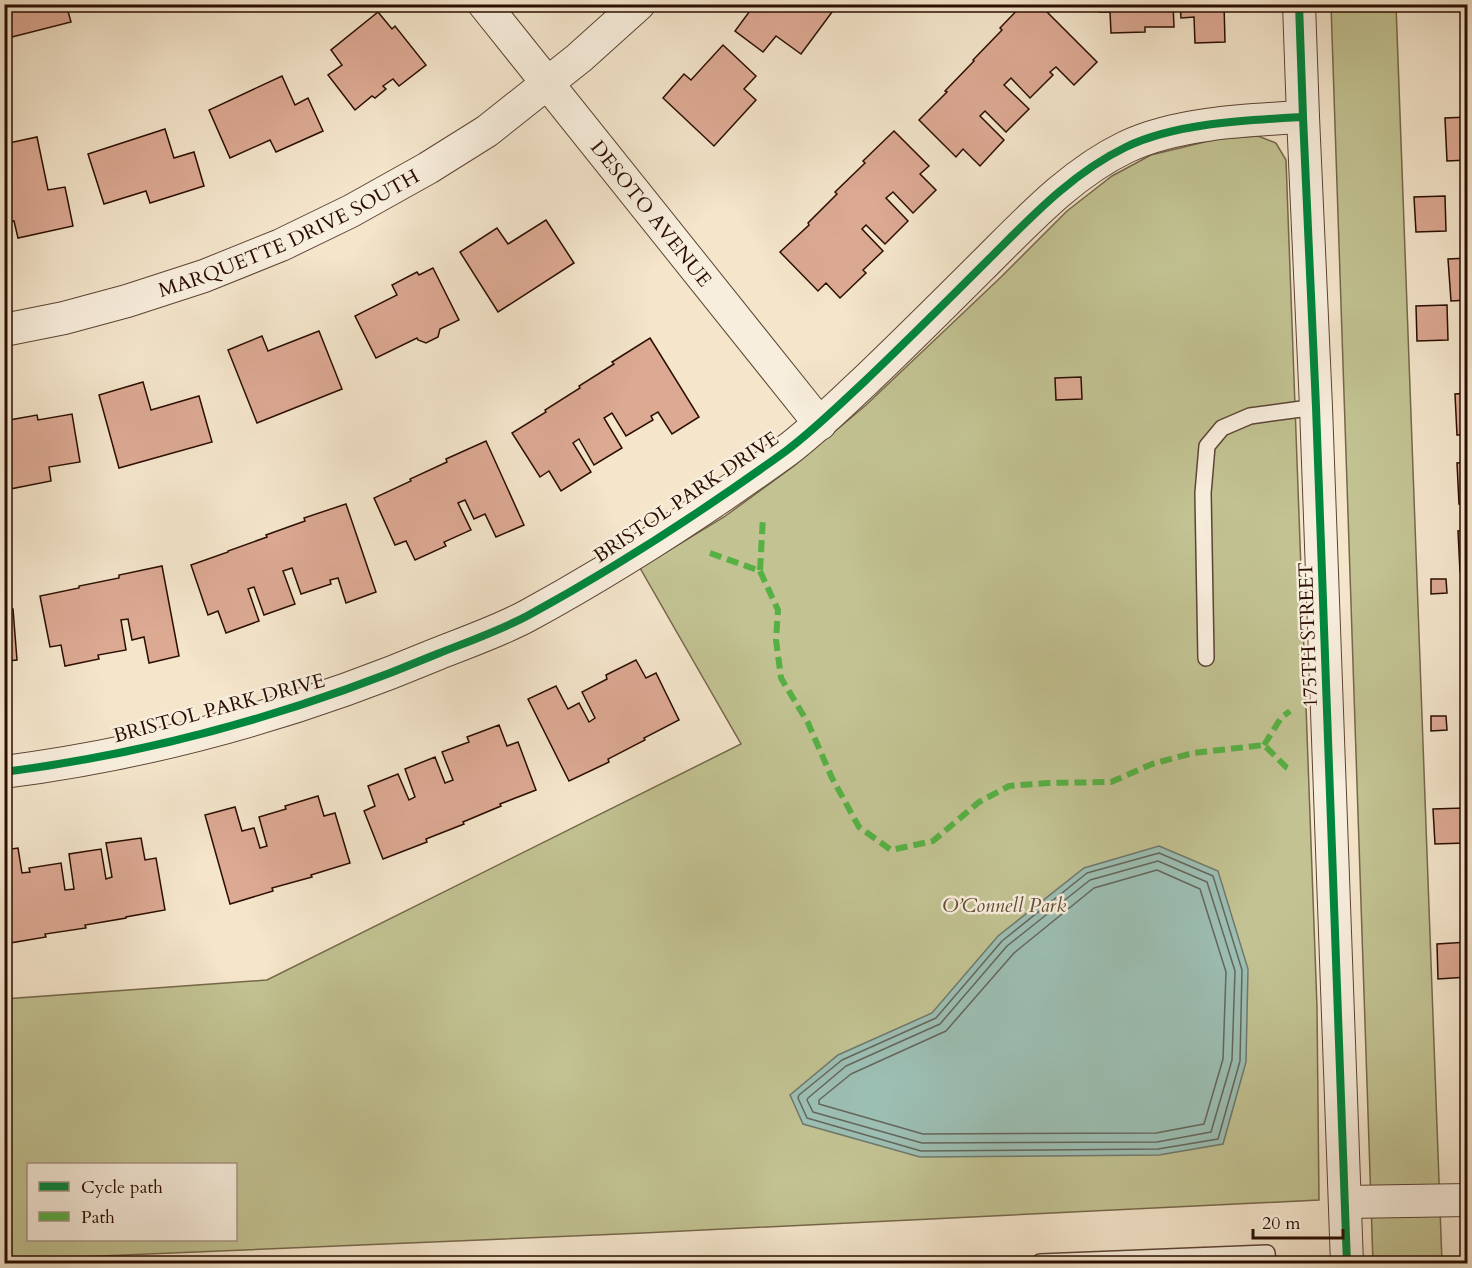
<svg xmlns="http://www.w3.org/2000/svg" width="1472" height="1268" viewBox="0 0 1472 1268" font-family="Cardo,serif">
<style>
.green{fill:#c2c292;stroke:#76684a;stroke-width:1.5;fill-rule:evenodd}
.water{fill:#9cbfb4;stroke:#6f786d;stroke-width:1.5}
.lines{fill:none;stroke-linecap:round;stroke-linejoin:round}
.shore{stroke:#64665b;stroke-width:1.5}
.building{fill:#dca993;stroke:#2b0e02;stroke-width:1.5}
.service-casing{stroke:#5d4434;stroke-width:18}
.minor-casing{stroke:#5d4434;stroke-width:34}
.service{stroke:#f8eedd;stroke-width:15}
.minor{stroke:#f8eedd;stroke-width:32}
.quiet{stroke:#56b044;stroke-width:6;stroke-dasharray:12 6;stroke-linecap:butt}
.cycleway-casing{stroke:#f8eedd;stroke-width:11}
.cycleway{stroke:#00873e;stroke-width:8}
.labels{text-anchor:middle;dominant-baseline:central;stroke-width:5;stroke-linejoin:round;paint-order:stroke}
.street-label{font-size:20px;fill:#2b0e02;stroke:#f8eedd}
.park-label{font-size:20px;font-style:italic;fill:#604d34;stroke:#f8eedd}
</style>
<rect width="100%" height="100%" fill="#f4e5cb"/>
<filter id="stains"><feTurbulence type="fractalNoise" baseFrequency=".00333" numOctaves="4"/><feColorMatrix values="0 0 0 0 .2 0 0 0 0 .09 0 0 0 0 .02 0 0 0 .5 -.17"/></filter>
<radialGradient id="worn" r=".72"><stop offset=".6" stop-color="#630" stop-opacity="0"/><stop offset="1" stop-color="#630" stop-opacity=".3"/></radialGradient>
<!-- green -->
<g class="green">
<path d="M1331 5H1396L1442 1263H1373Z"/>
<path d="M1258 136 1276 143 1286 160 1317 1007 1319 1200 643 1233 5 1260 4 999 267 980 741 744 640 568 724 517 794 466 866 405 1001 277 1067 211 1112 176 1151 155 1217 139ZM28 1164H236V1240H28Z"/>
</g>
<!-- water -->
<path class="water" d="M1159 846 1218 871 1248 969 1246 1062 1223 1144 1159 1155 920 1157 803 1124 790 1095 838 1055 932 1013 998 936 1084 868Z"/>
<g class="lines">
<!-- shore -->
<g class="shore">
<path d="M1159 853 1213 876 1242 970 1240 1061 1218 1139 1158 1149 921 1151 807 1118 798 1098 799 1095 842 1060 936 1018 1002 941 1087 873Z"/>
<path d="M1158 861 1207 882 1235 971 1232 1060 1211 1132 1157 1142 922 1143 813 1112 807 1100 808 1098 846 1066 940 1024 1007 946 1090 880Z"/>
<path d="M1157 870 1200 889 1226 972 1223 1059 1204 1124 1156 1133 923 1134 819 1104V1100L851 1074 946 1031 1014 953 1094 888Z"/>
</g>
</g>
<!-- building -->
<g class="building">
<path d="M4 4H66L71 22 4 39Z"/>
<path d="M755 4H838L801 54 776 36 763 52 735 31Z"/>
<path d="M1023 4H1039L1097 62 1074 85 1056 67 1050 72 1053 75 1030 98 1011 78 1004 85 1029 109 1006 132 985 111 980 116 1004 140 980 166 963 149 956 157 919 120 947 92 945 91 974 61 973 60 1002 30 1000 28Z"/>
<path d="M1099 4H1173L1174 27H1145V32L1111 33 1110 12H1099Z"/>
<path d="M1180 4H1224L1225 42 1195 43 1194 17 1181 18Z"/>
<path d="M378 12 392 29 395 26 426 65 399 86 393 79 383 86 386 89 375 98 372 96 355 110 328 75 342 65 331 50Z"/>
<path d="M723 45 756 76 744 89 756 100 714 146 663 98 684 74 691 80Z"/>
<path d="M282 76 295 105 308 98 323 131 276 152 270 140 230 158 209 110Z"/>
<path d="M1468 117V160L1447 161 1445 118Z"/>
<path d="M165 129 174 158 194 152 204 186 150 203 146 191 104 204 88 154Z"/>
<path d="M894 131 929 166 920 174 936 190 913 213 893 192 886 198 908 221 885 244 866 225 862 229 883 251 863 270 866 273 840 298 826 283 818 291 780 252 809 225 808 223 837 194 835 192 865 163 863 161Z"/>
<path d="M37 137 48 190 65 187 73 226 18 238 14 221 4 223V144Z"/>
<path d="M1468 174V215H1464L1463 175Z"/>
<path d="M1445 196 1446 231 1416 232 1414 197Z"/>
<path d="M546 220 574 263 498 312 460 252 497 228 508 244Z"/>
<path d="M1468 258V300L1451 301 1448 259Z"/>
<path d="M433 268 459 320 440 329 438 337 426 343 418 340 417 338 376 358 355 316 397 295 392 285 417 272 419 275Z"/>
<path d="M1447 305 1448 340 1417 341 1416 306Z"/>
<path d="M319 331 342 389 257 423 228 350 262 336 268 351Z"/>
<path d="M650 338 699 417 672 434 658 412 651 416 653 420 626 436 612 413 604 418 622 448 594 465 579 439 573 443 591 472 561 491 549 471 540 477 512 433 546 412 545 410 580 388 579 386 614 364 612 362Z"/>
<path d="M1081 377 1082 399 1056 400 1055 378Z"/>
<path d="M143 382 151 410 199 396 212 442 119 468 99 395Z"/>
<path d="M1468 393V435H1457L1455 394Z"/>
<path d="M72 414 80 462 49 467 51 481 10 489 4 462V421L37 415 38 420Z"/>
<path d="M486 441 524 525 496 537 485 514 474 519 465 500 458 503 471 530 444 542 446 546 415 560 406 541 395 545 374 498 411 481 410 479 447 462 446 459Z"/>
<path d="M1468 462V504H1459L1457 463Z"/>
<path d="M346 504 376 592 346 603 338 578 330 580 331 584 301 594 292 568 283 571 295 604 264 615 254 587 248 589 259 621 226 633 218 611 208 615 191 565 228 552V551L267 537 266 535 305 521 304 518Z"/>
<path d="M1468 530V572H1460L1458 531Z"/>
<path d="M162 566 179 656 149 663 144 637 132 640 128 619 121 620 126 650 98 655 99 659 65 666 61 645 50 647 40 596 79 588V586L119 578V575Z"/>
<path d="M1431 579H1446L1447 593 1431 594Z"/>
<path d="M1461 598H1468V640H1463Z"/>
<path d="M13 609 17 660 7 661 8 684H4V610Z"/>
<path d="M636 660 646 678 656 673 679 720 644 738 645 740 608 759 609 762 569 781 528 699 556 686 568 709 579 703 589 722 595 718 582 692 607 679 606 675Z"/>
<path d="M1464 666H1468V708H1467Z"/>
<path d="M1431 716H1446L1447 730 1431 731Z"/>
<path d="M499 725 507 746 518 742 536 790 500 804 501 806 463 822 464 824 426 839 427 842 383 859 364 811 375 806 368 786 398 774 409 800 415 797 405 769 435 757 445 783 453 780 442 752 469 742 467 737Z"/>
<path d="M318 796 324 816 335 813 350 863 311 875 312 877 272 888 273 891 230 904 205 815 235 807 242 831 254 828 260 848 267 846 259 817 286 809 285 806Z"/>
<path d="M1464 808 1465 843 1435 844 1433 809Z"/>
<path d="M141 838 145 860 156 858 165 910 126 917V918L85 925 86 928 45 934 46 937 4 944V850L18 848 22 873 30 872 29 868 61 863 65 890 74 889 69 854 101 849 106 879 112 877 106 843Z"/>
<path d="M1468 942V977L1438 979 1437 944Z"/>
</g>
<g class="lines">
<defs>
<g id="service">
<path d="M1206 658 1203 493 1207 446 1222 428 1250 416 1316 407"/>
<path d="M1040 1262 1267 1253 1268 1264"/>
</g>
<g id="minor">
<path id="s1" d="M484 4 820 424"/>
<path d="M1299 4 1303 117 1316 407 1347 1264"/>
<path id="s2" d="M4 330 64 318 127 301 204 276 281 245 351 211 428 168 487 131 579 58 639 4"/>
<path d="M4 772C153 753 299 712 437 654 467 642 499 631 527 616 617 567 703 511 786 451 814 430 839 405 865 381 908 340 950 298 993 255 1033 215 1074 172 1126 147 1176 123 1247 120 1303 117"/>
<path d="M1346 1202 1468 1200"/>
</g>
</defs>
<!-- service casing -->
<use href="#service" class="service-casing"/>
<!-- minor casing -->
<use href="#minor" class="minor-casing"/>
<!-- service -->
<use href="#service" class="service"/>
<!-- minor -->
<use href="#minor" class="minor"/>
<!-- quiet -->
<g class="quiet">
<path d="M710 553 760 571 763 517"/>
<path d="M760 571 778 610 776 640 781 678 808 723 832 778 859 827 891 850 933 841 979 802 1009 786 1048 783 1111 782 1152 764 1193 753 1264 745 1286 767 1292 770"/>
<path d="M1264 745 1281 718 1290 711"/>
</g>
<defs>
<g id="cycleway">
<path d="M1299 4 1303 117 1316 407 1347 1264"/>
<path d="M4 772C153 753 299 712 437 654 467 642 499 631 527 616 617 567 703 511 786 451 814 430 839 405 865 381 908 340 950 298 993 255 1033 215 1074 172 1126 147 1176 123 1247 120 1303 117"/>
</g>
</defs>
<!-- cycleway casing -->
<use href="#cycleway" class="cycleway-casing"/>
<!-- cycleway -->
<use href="#cycleway" class="cycleway"/>
</g>
<g class="labels">
<!-- street labels -->
<g class="street-label">
<text stroke="none"><textPath href="#s1" startOffset="268">DESOTO AVENUE</textPath></text>
<text stroke="none"><textPath href="#s2" startOffset="302">MARQUETTE DRIVE SOUTH</textPath></text>
<text transform="translate(686 497) rotate(-34)">BRISTOL PARK DRIVE</text>
<text transform="translate(1308 635) rotate(-92)">175TH STREET</text>
<text transform="translate(219 708) rotate(-15)">BRISTOL PARK DRIVE</text>
</g>
<!-- park labels -->
<g class="park-label">
<text x="1004" y="905">O’Connell Park</text>
</g>
</g>
<!-- margin -->
<rect width="1472" height="1268" fill="none" stroke="#f4e5cb" stroke-width="24"/>
<rect x="6" y="6" width="1460" height="1256" fill="none" stroke="#2b0e02" stroke-width="3"/>
<rect x="12" y="12" width="1448" height="1244" fill="none" stroke="#2b0e02" stroke-width="1.5"/>
<!-- legend -->
<rect x="27" y="1163" width="210" height="78" fill="#f8eedd" stroke="#a69485" stroke-width="1.5"/>
<rect x="39" y="1182" width="30" height="9" fill="#00873e" stroke="#a69485" stroke-width="1.5"/>
<text x="81" y="1193" font-size="18" fill="#2b0e02">Cycle path</text>
<rect x="39" y="1212" width="30" height="9" fill="#56b044" stroke="#a69485" stroke-width="1.5"/>
<text x="81" y="1223" font-size="18" fill="#2b0e02">Path</text>
<!-- scale -->
<path d="M1253 1229v9h90v-9" fill="none" stroke="#2b0e02" stroke-width="3"/>
<text x="1262" y="1229" font-size="18" fill="#2b0e02" stroke="#f8eedd" stroke-width="4.5" paint-order="stroke">20 m</text>
<rect width="100%" height="100%" filter="url(#stains)"/>
<rect width="100%" height="100%" fill="url(#worn)"/>
</svg>
